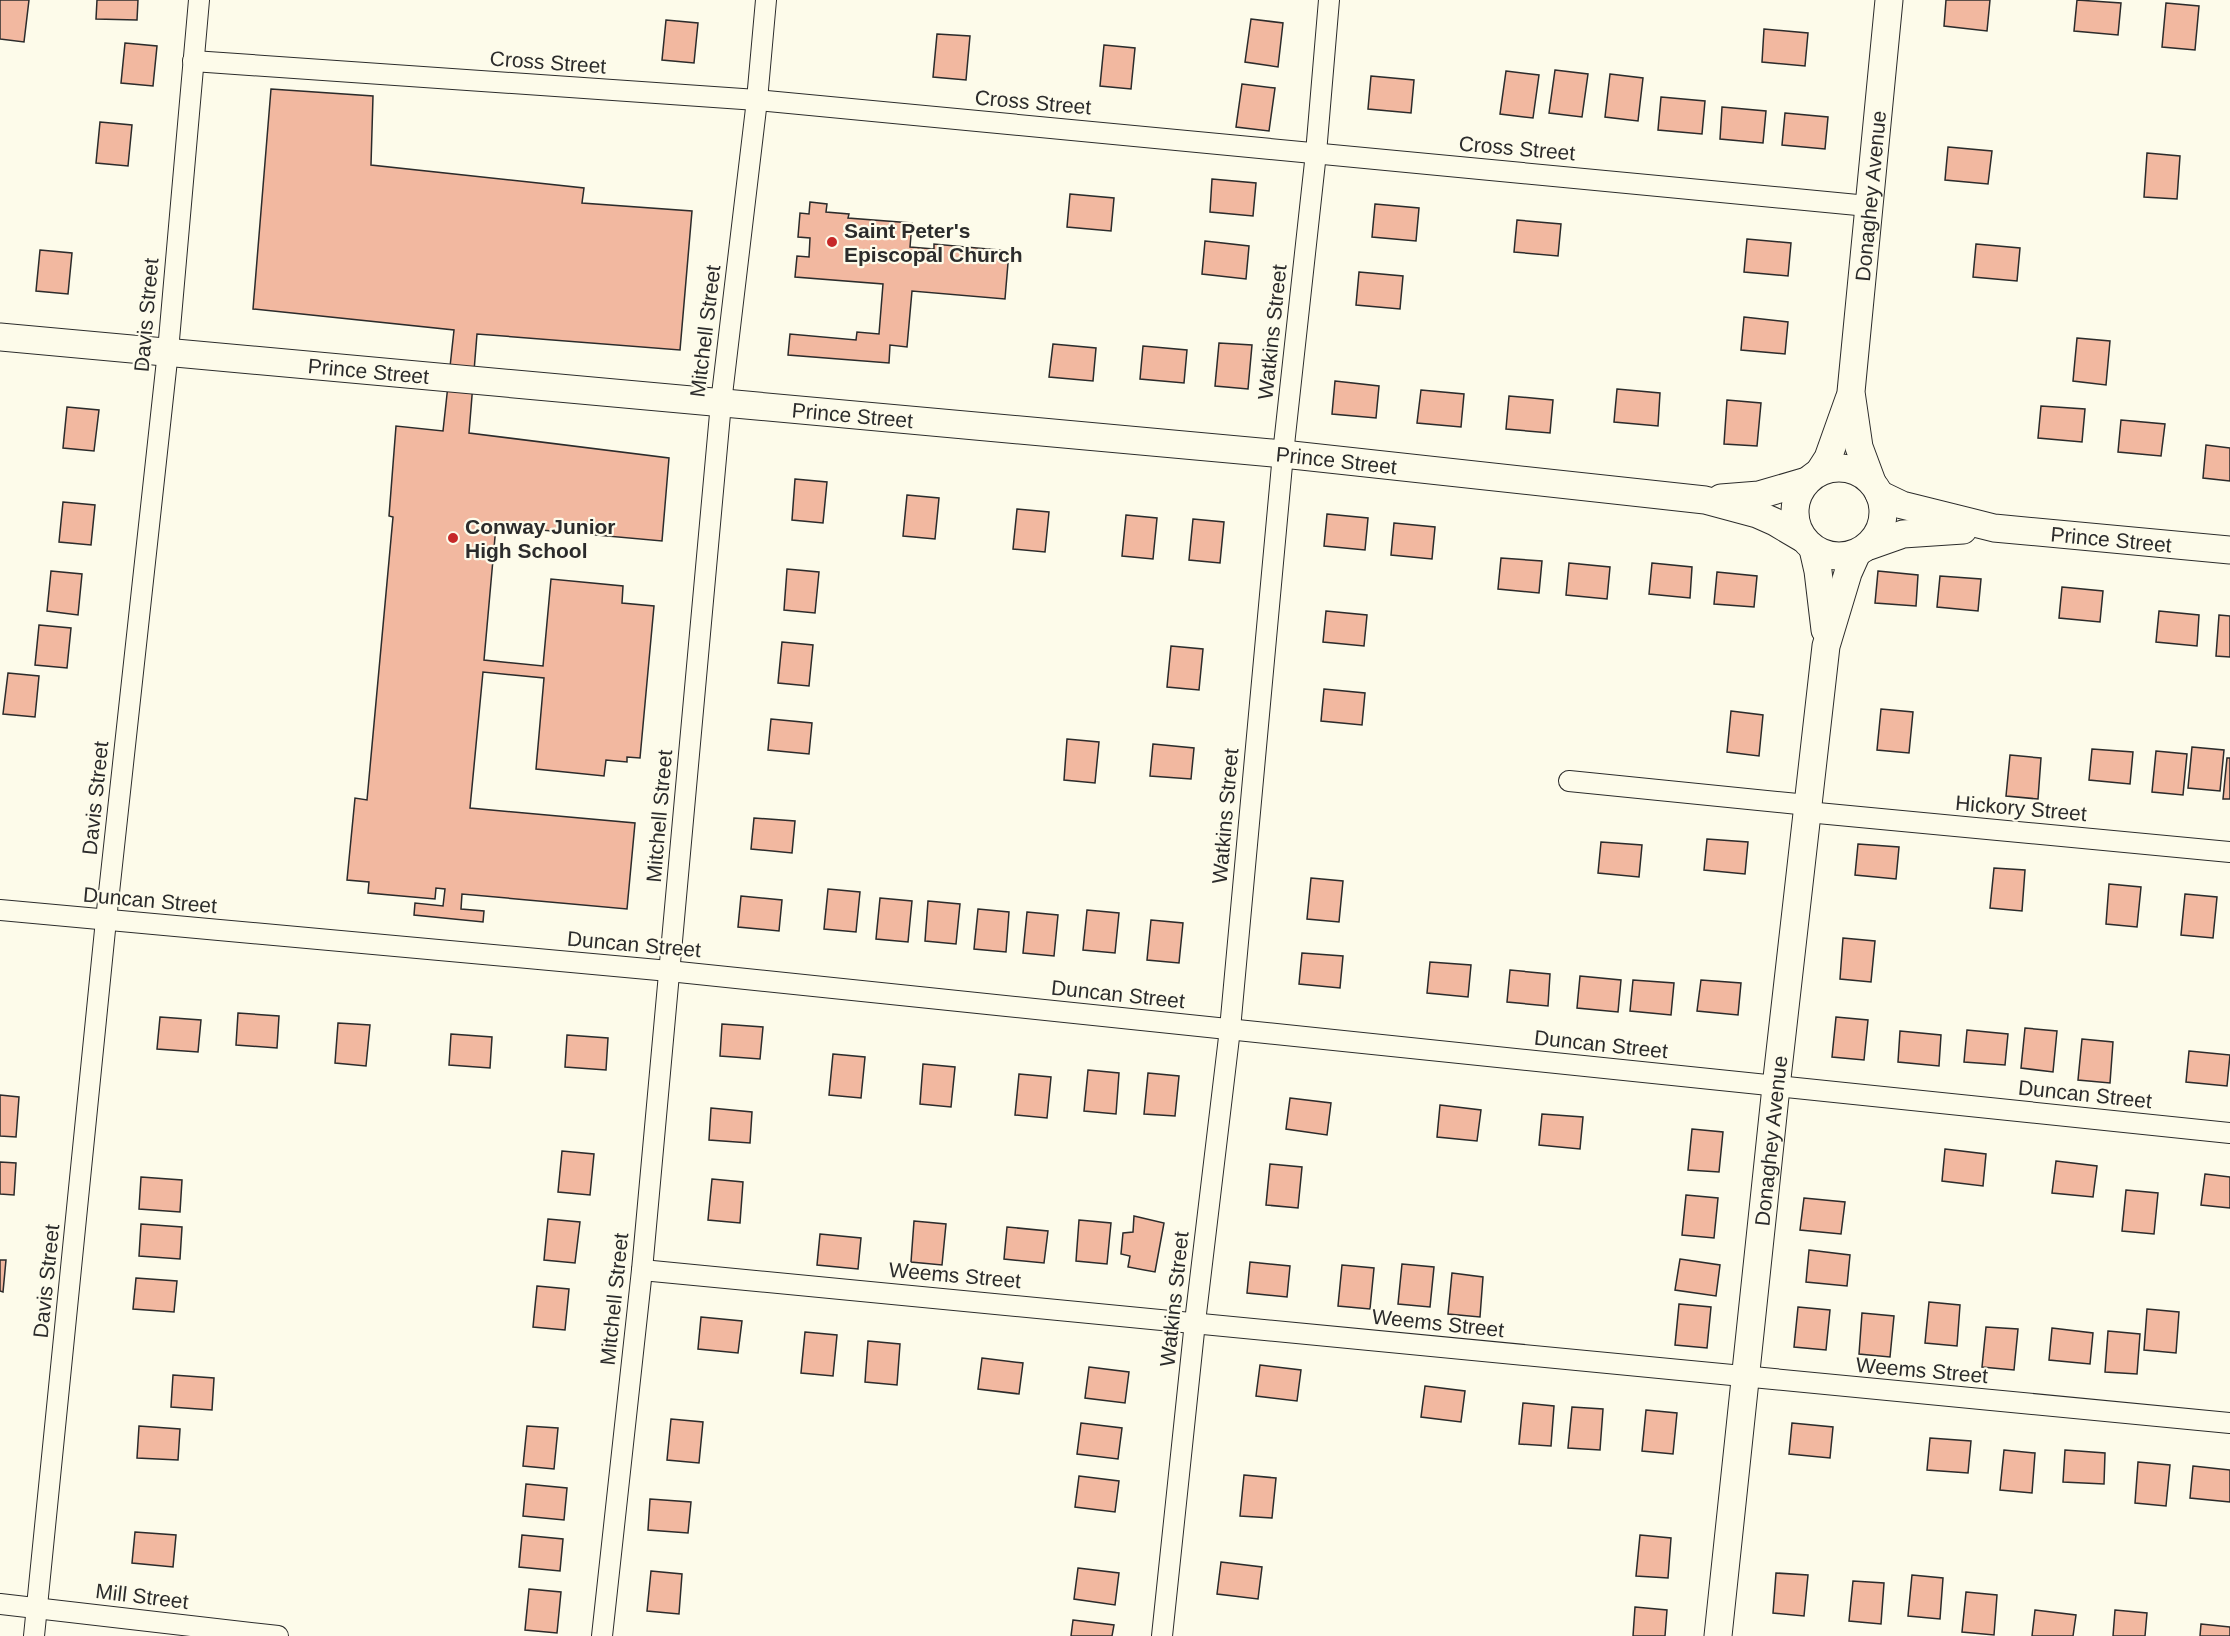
<svg xmlns="http://www.w3.org/2000/svg" width="2230" height="1636" viewBox="0 0 2230 1636" font-family="Helvetica,sans-serif">
<style>
.building{fill:#f2b8a0;stroke:#2b2b2b;stroke-width:1.5}
.lines{fill:none;stroke-linecap:round;stroke-linejoin:round}
.street-casing{stroke:#2b2b2b;stroke-width:22}
.secondary-casing{stroke:#2b2b2b;stroke-width:29}
.street{stroke:#fdfbea;stroke-width:20}
.secondary{stroke:#fdfbea;stroke-width:27}
.poi-dot{fill:#c62828;stroke:#fdfbea;stroke-width:2}
.labels{text-anchor:middle;dominant-baseline:central;stroke-width:4.5;stroke-linejoin:round;paint-order:stroke}
.street-label{font-size:21px;fill:#2b2b2b;stroke:#fdfbea}
.poi-label{font-size:21px;font-weight:bold;fill:#2b2b2b;stroke:#fdfbea;text-anchor:start}
</style>
<rect width="100%" height="100%" fill="#fdfbea"/>
<!-- building -->
<g class="building">
<path d="M0 0H29L24 42 0 39Z"/>
<path d="M97 0H138L137 20 96 19Z"/>
<path d="M1946 0H1990L1987 31 1944 26Z"/>
<path d="M2077 0 2121 3 2118 35 2074 31Z"/>
<path d="M2166 3 2199 6 2195 50 2162 47Z"/>
<path d="M1251 19 1283 23 1278 67 1245 62Z"/>
<path d="M666 20 698 23 694 63 662 60Z"/>
<path d="M1764 29 1808 33 1805 66 1762 62Z"/>
<path d="M937 34 970 36 966 80 933 77Z"/>
<path d="M125 43 157 46 153 86 121 83Z"/>
<path d="M1104 45 1135 48 1131 89 1100 86Z"/>
<path d="M1555 70 1588 74 1582 117 1549 113Z"/>
<path d="M1506 71 1539 75 1533 118 1500 114Z"/>
<path d="M1610 74 1643 78 1638 121 1605 117Z"/>
<path d="M1371 76 1414 80 1411 113 1368 109Z"/>
<path d="M1242 84 1275 88 1269 131 1236 127Z"/>
<path d="M271 89 373 96 371 165 584 188 582 203 692 211 680 350 477 334 469 433 669 458 662 541 496 526 484 660 543 666 551 579 623 586 622 603 654 606 640 758 627 757V762L606 760 604 776 536 769 544 678 483 672 470 808 635 823 627 909 462 894 461 909 484 911 483 922 414 915 415 903 443 906 445 889 436 888 435 899 368 893 369 882 347 880 355 798 367 800 393 517 389 516 396 426 443 431 454 330 253 309Z"/>
<path d="M1661 97 1705 101 1702 134 1658 130Z"/>
<path d="M1722 107 1766 111 1763 143 1720 139Z"/>
<path d="M1785 113 1828 117 1825 149 1782 145Z"/>
<path d="M100 122 132 125 128 166 96 163Z"/>
<path d="M1948 147 1992 151 1988 184 1945 180Z"/>
<path d="M2147 153 2180 156 2177 199 2144 197Z"/>
<path d="M1212 179 1256 183 1253 216 1210 212Z"/>
<path d="M1070 194 1114 198 1111 231 1067 227Z"/>
<path d="M810 202 827 204 826 212 849 214 848 218 912 223 910 247 934 249V244L1009 251 1005 299 912 291 907 347 890 345 889 363 788 355 790 334 856 340 857 332 879 334 883 284 795 277 797 256 809 257 810 238 798 237 800 213 809 214Z"/>
<path d="M1375 204 1419 208 1416 241 1372 237Z"/>
<path d="M1517 220 1561 224 1558 256 1514 252Z"/>
<path d="M1747 239 1791 243 1788 276 1744 272Z"/>
<path d="M1205 241 1249 246 1246 279 1202 274Z"/>
<path d="M1976 244 2020 248 2017 281 1973 277Z"/>
<path d="M40 250 72 253 68 294 36 291Z"/>
<path d="M1359 272 1403 276 1400 309 1356 305Z"/>
<path d="M1744 317 1788 322 1785 354 1741 350Z"/>
<path d="M2077 338 2110 341 2106 385 2073 381Z"/>
<path d="M1219 343 1252 345 1248 389 1215 386Z"/>
<path d="M1053 344 1096 348 1093 381 1049 377Z"/>
<path d="M1143 346 1187 350 1184 383 1140 379Z"/>
<path d="M1335 381 1379 386 1376 418 1332 414Z"/>
<path d="M1617 389 1660 393 1658 426 1614 422Z"/>
<path d="M1421 390 1464 394 1461 427 1417 423Z"/>
<path d="M1509 396 1553 400 1550 433 1506 429Z"/>
<path d="M1727 400 1761 403 1757 446 1724 444Z"/>
<path d="M2041 406 2085 409 2082 442 2038 438Z"/>
<path d="M67 407 99 410 94 451 63 448Z"/>
<path d="M2121 420 2165 424 2161 456 2118 452Z"/>
<path d="M2206 445 2230 448V481L2203 478Z"/>
<path d="M795 479 827 482 823 523 792 520Z"/>
<path d="M907 495 939 498 935 539 903 536Z"/>
<path d="M63 502 95 505 91 545 59 542Z"/>
<path d="M1017 509 1049 512 1045 552 1013 549Z"/>
<path d="M1327 514 1368 518 1365 550 1324 546Z"/>
<path d="M1126 515 1157 518 1153 559 1122 556Z"/>
<path d="M1193 519 1224 522 1220 563 1189 560Z"/>
<path d="M1394 523 1435 527 1432 559 1391 555Z"/>
<path d="M1501 558 1542 561 1539 593 1498 589Z"/>
<path d="M1569 563 1610 567 1607 599 1566 595Z"/>
<path d="M1652 563 1692 567 1690 598 1649 594Z"/>
<path d="M787 569 819 572 815 613 784 610Z"/>
<path d="M51 571 82 574 78 615 47 611Z"/>
<path d="M1878 571 1918 575 1916 606 1875 603Z"/>
<path d="M1717 572 1757 576 1754 607 1714 604Z"/>
<path d="M1940 576 1981 579 1978 611 1937 607Z"/>
<path d="M2062 587 2103 591 2100 622 2059 618Z"/>
<path d="M1326 611 1367 615 1364 646 1323 642Z"/>
<path d="M2159 611 2199 615 2197 646 2156 642Z"/>
<path d="M2219 615 2230 616V657L2216 656Z"/>
<path d="M39 625 71 628 67 668 35 665Z"/>
<path d="M782 642 813 645 809 686 778 683Z"/>
<path d="M1171 646 1203 649 1199 690 1167 687Z"/>
<path d="M8 673 39 676 35 717 3 714Z"/>
<path d="M1324 689 1365 693 1362 725 1321 721Z"/>
<path d="M1881 709 1913 712 1909 753 1877 750Z"/>
<path d="M1731 711 1763 715 1759 756 1727 752Z"/>
<path d="M771 719 812 723 809 754 768 750Z"/>
<path d="M1067 739 1099 742 1095 783 1064 780Z"/>
<path d="M1153 744 1194 748 1191 779 1150 776Z"/>
<path d="M2192 747 2224 750 2220 791 2188 788Z"/>
<path d="M2092 749 2133 752 2130 784 2089 780Z"/>
<path d="M2156 751 2187 754 2183 795 2152 792Z"/>
<path d="M2010 755 2041 758 2038 799 2006 796Z"/>
<path d="M2227 758H2230V799H2223Z"/>
<path d="M754 818 795 821 792 853 751 849Z"/>
<path d="M1707 839 1748 842 1745 874 1704 870Z"/>
<path d="M1601 842 1642 845 1639 877 1598 873Z"/>
<path d="M1858 844 1899 847 1896 879 1855 875Z"/>
<path d="M1994 868 2025 870 2022 911 1990 908Z"/>
<path d="M1311 878 1343 881 1339 922 1307 919Z"/>
<path d="M2109 884 2141 887 2137 927 2106 924Z"/>
<path d="M828 889 860 892 856 932 824 929Z"/>
<path d="M2185 894 2217 897 2213 938 2181 935Z"/>
<path d="M741 896 782 900 779 931 738 927Z"/>
<path d="M880 898 912 901 908 942 876 939Z"/>
<path d="M928 901 960 904 956 944 925 941Z"/>
<path d="M978 909 1009 912 1006 952 974 949Z"/>
<path d="M1087 910 1119 913 1115 953 1083 950Z"/>
<path d="M1027 912 1058 915 1054 956 1023 953Z"/>
<path d="M1151 920 1183 923 1179 963 1147 960Z"/>
<path d="M1843 938 1875 941 1871 982 1840 979Z"/>
<path d="M1302 953 1343 956 1340 988 1299 984Z"/>
<path d="M1430 962 1471 965 1468 997 1427 993Z"/>
<path d="M1510 970 1550 974 1548 1006 1507 1002Z"/>
<path d="M1580 976 1621 980 1618 1012 1577 1008Z"/>
<path d="M1633 980 1674 983 1671 1015 1630 1011Z"/>
<path d="M1701 980 1741 983 1738 1015 1697 1011Z"/>
<path d="M238 1013 279 1016 277 1048 236 1045Z"/>
<path d="M160 1017 201 1020 198 1052 157 1049Z"/>
<path d="M1836 1017 1868 1020 1864 1060 1832 1057Z"/>
<path d="M338 1023 370 1025 366 1066 335 1063Z"/>
<path d="M722 1024 763 1027 760 1059 720 1056Z"/>
<path d="M2025 1028 2057 1031 2053 1072 2021 1068Z"/>
<path d="M1967 1030 2008 1034 2005 1065 1964 1062Z"/>
<path d="M1900 1031 1941 1035 1939 1066 1898 1062Z"/>
<path d="M451 1034 492 1037 490 1068 449 1065Z"/>
<path d="M567 1035 608 1038 606 1070 565 1067Z"/>
<path d="M2082 1039 2113 1042 2110 1083 2078 1080Z"/>
<path d="M2189 1051 2230 1055 2227 1086 2186 1082Z"/>
<path d="M833 1054 865 1057 861 1098 829 1095Z"/>
<path d="M923 1064 955 1067 951 1107 920 1104Z"/>
<path d="M1088 1070 1119 1073 1116 1114 1084 1111Z"/>
<path d="M1148 1073 1179 1076 1175 1116 1144 1114Z"/>
<path d="M1019 1074 1051 1077 1047 1118 1015 1115Z"/>
<path d="M0 1095 19 1097 16 1137 0 1136Z"/>
<path d="M1290 1098 1331 1103 1327 1135 1286 1129Z"/>
<path d="M1440 1105 1481 1110 1477 1141 1437 1137Z"/>
<path d="M711 1108 752 1112 750 1143 709 1140Z"/>
<path d="M1542 1114 1583 1117 1580 1149 1539 1145Z"/>
<path d="M1692 1129 1723 1132 1719 1172 1688 1170Z"/>
<path d="M1945 1149 1986 1154 1983 1186 1942 1181Z"/>
<path d="M562 1151 594 1154 590 1195 558 1192Z"/>
<path d="M2056 1161 2097 1166 2093 1197 2052 1193Z"/>
<path d="M0 1162 16 1163 14 1195 0 1194Z"/>
<path d="M1270 1164 1302 1167 1298 1208 1266 1205Z"/>
<path d="M2205 1174 2230 1177V1208L2201 1205Z"/>
<path d="M141 1177 182 1180 180 1212 139 1209Z"/>
<path d="M712 1179 743 1182 740 1223 708 1220Z"/>
<path d="M2126 1190 2158 1193 2154 1234 2122 1231Z"/>
<path d="M1686 1195 1718 1198 1714 1238 1682 1235Z"/>
<path d="M1804 1198 1845 1202 1841 1234 1800 1230Z"/>
<path d="M1134 1216 1164 1223 1155 1272 1128 1267 1130 1256 1121 1254 1123 1233 1133 1232Z"/>
<path d="M548 1219 580 1222 575 1263 544 1260Z"/>
<path d="M1079 1220 1111 1223 1107 1264 1076 1261Z"/>
<path d="M914 1221 946 1224 942 1265 911 1262Z"/>
<path d="M141 1224 182 1227 180 1259 139 1256Z"/>
<path d="M1007 1227 1048 1231 1044 1263 1004 1259Z"/>
<path d="M820 1234 861 1238 858 1269 817 1265Z"/>
<path d="M1809 1250 1850 1255 1847 1286 1806 1282Z"/>
<path d="M1680 1259 1720 1265 1716 1296 1675 1290Z"/>
<path d="M0 1260H6L3 1292 0 1291Z"/>
<path d="M1250 1262 1290 1266 1287 1297 1247 1293Z"/>
<path d="M1402 1264 1434 1267 1430 1307 1398 1304Z"/>
<path d="M1342 1265 1374 1268 1370 1309 1338 1306Z"/>
<path d="M1452 1273 1483 1277 1480 1317 1448 1314Z"/>
<path d="M136 1278 177 1281 174 1312 133 1309Z"/>
<path d="M537 1286 569 1289 565 1330 533 1327Z"/>
<path d="M1929 1302 1960 1305 1957 1346 1925 1343Z"/>
<path d="M1679 1304 1711 1307 1707 1348 1675 1345Z"/>
<path d="M1798 1307 1830 1310 1826 1350 1794 1347Z"/>
<path d="M2147 1309 2179 1312 2176 1353 2144 1350Z"/>
<path d="M1862 1313 1894 1316 1890 1357 1859 1354Z"/>
<path d="M701 1317 742 1321 738 1353 698 1349Z"/>
<path d="M1986 1327 2018 1329 2014 1370 1982 1367Z"/>
<path d="M2052 1328 2093 1333 2090 1364 2049 1360Z"/>
<path d="M2108 1331 2140 1334 2137 1374 2105 1372Z"/>
<path d="M805 1332 837 1335 833 1376 801 1373Z"/>
<path d="M868 1341 900 1344 897 1385 865 1382Z"/>
<path d="M982 1358 1023 1363 1019 1394 978 1389Z"/>
<path d="M1260 1365 1301 1370 1297 1401 1256 1396Z"/>
<path d="M1089 1367 1129 1372 1125 1403 1085 1398Z"/>
<path d="M173 1375 214 1378 212 1410 171 1407Z"/>
<path d="M1425 1386 1465 1391 1461 1422 1421 1417Z"/>
<path d="M1523 1403 1554 1406 1551 1446 1519 1444Z"/>
<path d="M1572 1407 1603 1409 1600 1450 1568 1448Z"/>
<path d="M1646 1410 1677 1413 1673 1454 1642 1451Z"/>
<path d="M671 1419 703 1422 699 1463 667 1460Z"/>
<path d="M1081 1423 1122 1428 1118 1459 1077 1454Z"/>
<path d="M1792 1423 1833 1427 1830 1458 1789 1454Z"/>
<path d="M139 1426 180 1429 178 1460 137 1458Z"/>
<path d="M527 1426 558 1428 554 1469 523 1466Z"/>
<path d="M1930 1438 1971 1441 1968 1473 1927 1470Z"/>
<path d="M2004 1450 2035 1453 2032 1493 2000 1490Z"/>
<path d="M2065 1450 2105 1453 2104 1484 2063 1482Z"/>
<path d="M2138 1462 2170 1465 2166 1506 2135 1503Z"/>
<path d="M2193 1466 2230 1470V1502L2190 1498Z"/>
<path d="M1244 1475 1276 1478 1272 1518 1240 1516Z"/>
<path d="M1079 1476 1119 1481 1115 1512 1075 1507Z"/>
<path d="M526 1484 567 1488 564 1520 523 1516Z"/>
<path d="M650 1499 691 1502 688 1533 648 1530Z"/>
<path d="M135 1532 176 1535 173 1567 132 1563Z"/>
<path d="M522 1535 563 1539 560 1571 519 1567Z"/>
<path d="M1640 1535 1671 1538 1668 1578 1636 1576Z"/>
<path d="M1221 1562 1262 1567 1258 1599 1217 1594Z"/>
<path d="M1078 1568 1119 1573 1115 1605 1074 1599Z"/>
<path d="M651 1571 682 1574 679 1614 647 1611Z"/>
<path d="M1776 1573 1808 1575 1804 1616 1773 1613Z"/>
<path d="M1912 1575 1943 1578 1940 1619 1908 1616Z"/>
<path d="M1853 1581 1884 1583 1881 1624 1849 1621Z"/>
<path d="M529 1589 561 1592 557 1633 525 1630Z"/>
<path d="M1966 1592 1997 1595 1994 1635 1962 1632Z"/>
<path d="M1635 1607 1667 1610 1665 1636H1633Z"/>
<path d="M2035 1610 2076 1615 2073 1636H2032Z"/>
<path d="M2115 1610 2147 1613 2145 1636H2113Z"/>
<path d="M1073 1620 1114 1625 1112 1636H1071Z"/>
<path d="M2201 1624 2230 1627V1636H2200Z"/>
</g>
<g class="lines">
<defs>
<g id="street">
<path d="M193 61 757 100 1868 206"/>
<path d="M1569 781 1808 805"/>
<path d="M1807 812 2230 852"/>
<path d="M0 910 669 971 2230 1133"/>
<path d="M642 1270C1171 1319 1700 1374 2230 1423"/>
<path d="M0 1604 278 1636"/>
<path d="M34 1636 106 920 168 351 199 0"/>
<path d="M602 1636 642 1270 721 403 757 100 766 0"/>
<path d="M1162 1636 1195 1322 1230 1029 1283 454 1316 153 1329 0"/>
</g>
<g id="secondary">
<path id="s1" d="M0 337 1283 454 1705 500 1757 514 1775 522 1802 538"/>
<circle cx="1839" cy="512" r="44"/>
<path d="M1819 472 1828 458 1849 399"/>
<path id="s2" d="M1872 482 1859 447 1851 392 1889 0"/>
<path id="s3" d="M1879 494 1902 505 1994 528 2230 550"/>
<path d="M1721 498 1759 495 1807 481"/>
<path d="M1869 546 1903 534 1963 530"/>
<path d="M1813 549 1818 571 1825 630"/>
<path id="s4" d="M1718 1636 1776 1087 1826 646 1848 573 1857 553"/>
</g>
</defs>
<!-- street casing -->
<use href="#street" class="street-casing"/>
<!-- secondary casing -->
<use href="#secondary" class="secondary-casing"/>
<!-- street -->
<use href="#street" class="street"/>
<!-- secondary -->
<use href="#secondary" class="secondary"/>
</g>
<!-- markers -->
<g class="poi-dot">
<circle cx="832" cy="242" r="6"/>
<circle cx="453" cy="538" r="6"/>
</g>
<g class="labels">
<!-- street labels -->
<g class="street-label">
<text transform="translate(548 62) rotate(4)">Cross Street</text>
<text transform="translate(1033 102) rotate(5)">Cross Street</text>
<text transform="translate(1517 148) rotate(5)">Cross Street</text>
<text stroke="none"><textPath href="#s2" startOffset="290">Donaghey Avenue</textPath></text>
<text transform="translate(146 315) rotate(-85)">Davis Street</text>
<text transform="translate(705 331) rotate(-83)">Mitchell Street</text>
<text transform="translate(1272 332) rotate(-84)">Watkins Street</text>
<text stroke="none"><textPath href="#s1" startOffset="370">Prince Street</textPath></text>
<text stroke="none"><textPath href="#s1" startOffset="856">Prince Street</textPath></text>
<text stroke="none"><textPath href="#s1" startOffset="1342">Prince Street</textPath></text>
<text stroke="none"><textPath href="#s3" startOffset="238">Prince Street</textPath></text>
<text transform="translate(95 798) rotate(-84)">Davis Street</text>
<text transform="translate(2021 808) rotate(5)">Hickory Street</text>
<text transform="translate(659 816) rotate(-85)">Mitchell Street</text>
<text transform="translate(1225 816) rotate(-85)">Watkins Street</text>
<text transform="translate(150 900) rotate(5)">Duncan Street</text>
<text transform="translate(634 944) rotate(5)">Duncan Street</text>
<text transform="translate(1118 994) rotate(6)">Duncan Street</text>
<text transform="translate(1601 1044) rotate(6)">Duncan Street</text>
<text transform="translate(2085 1094) rotate(6)">Duncan Street</text>
<text stroke="none"><textPath href="#s4" startOffset="498">Donaghey Avenue</textPath></text>
<text transform="translate(955 1275) rotate(5)">Weems Street</text>
<text transform="translate(46 1281) rotate(-84)">Davis Street</text>
<text transform="translate(614 1299) rotate(-84)">Mitchell Street</text>
<text transform="translate(1174 1299) rotate(-84)">Watkins Street</text>
<text transform="translate(1438 1323) rotate(6)">Weems Street</text>
<text transform="translate(1922 1370) rotate(5)">Weems Street</text>
<text transform="translate(142 1596) rotate(7)">Mill Street</text>
</g>
<!-- poi labels -->
<g class="poi-label">
<text x="844" y="230">Saint Peter's<tspan x="844" dy="24">Episcopal Church</tspan></text>
<text x="465" y="526">Conway Junior<tspan x="465" dy="24">High School</tspan></text>
</g>
</g>
</svg>
